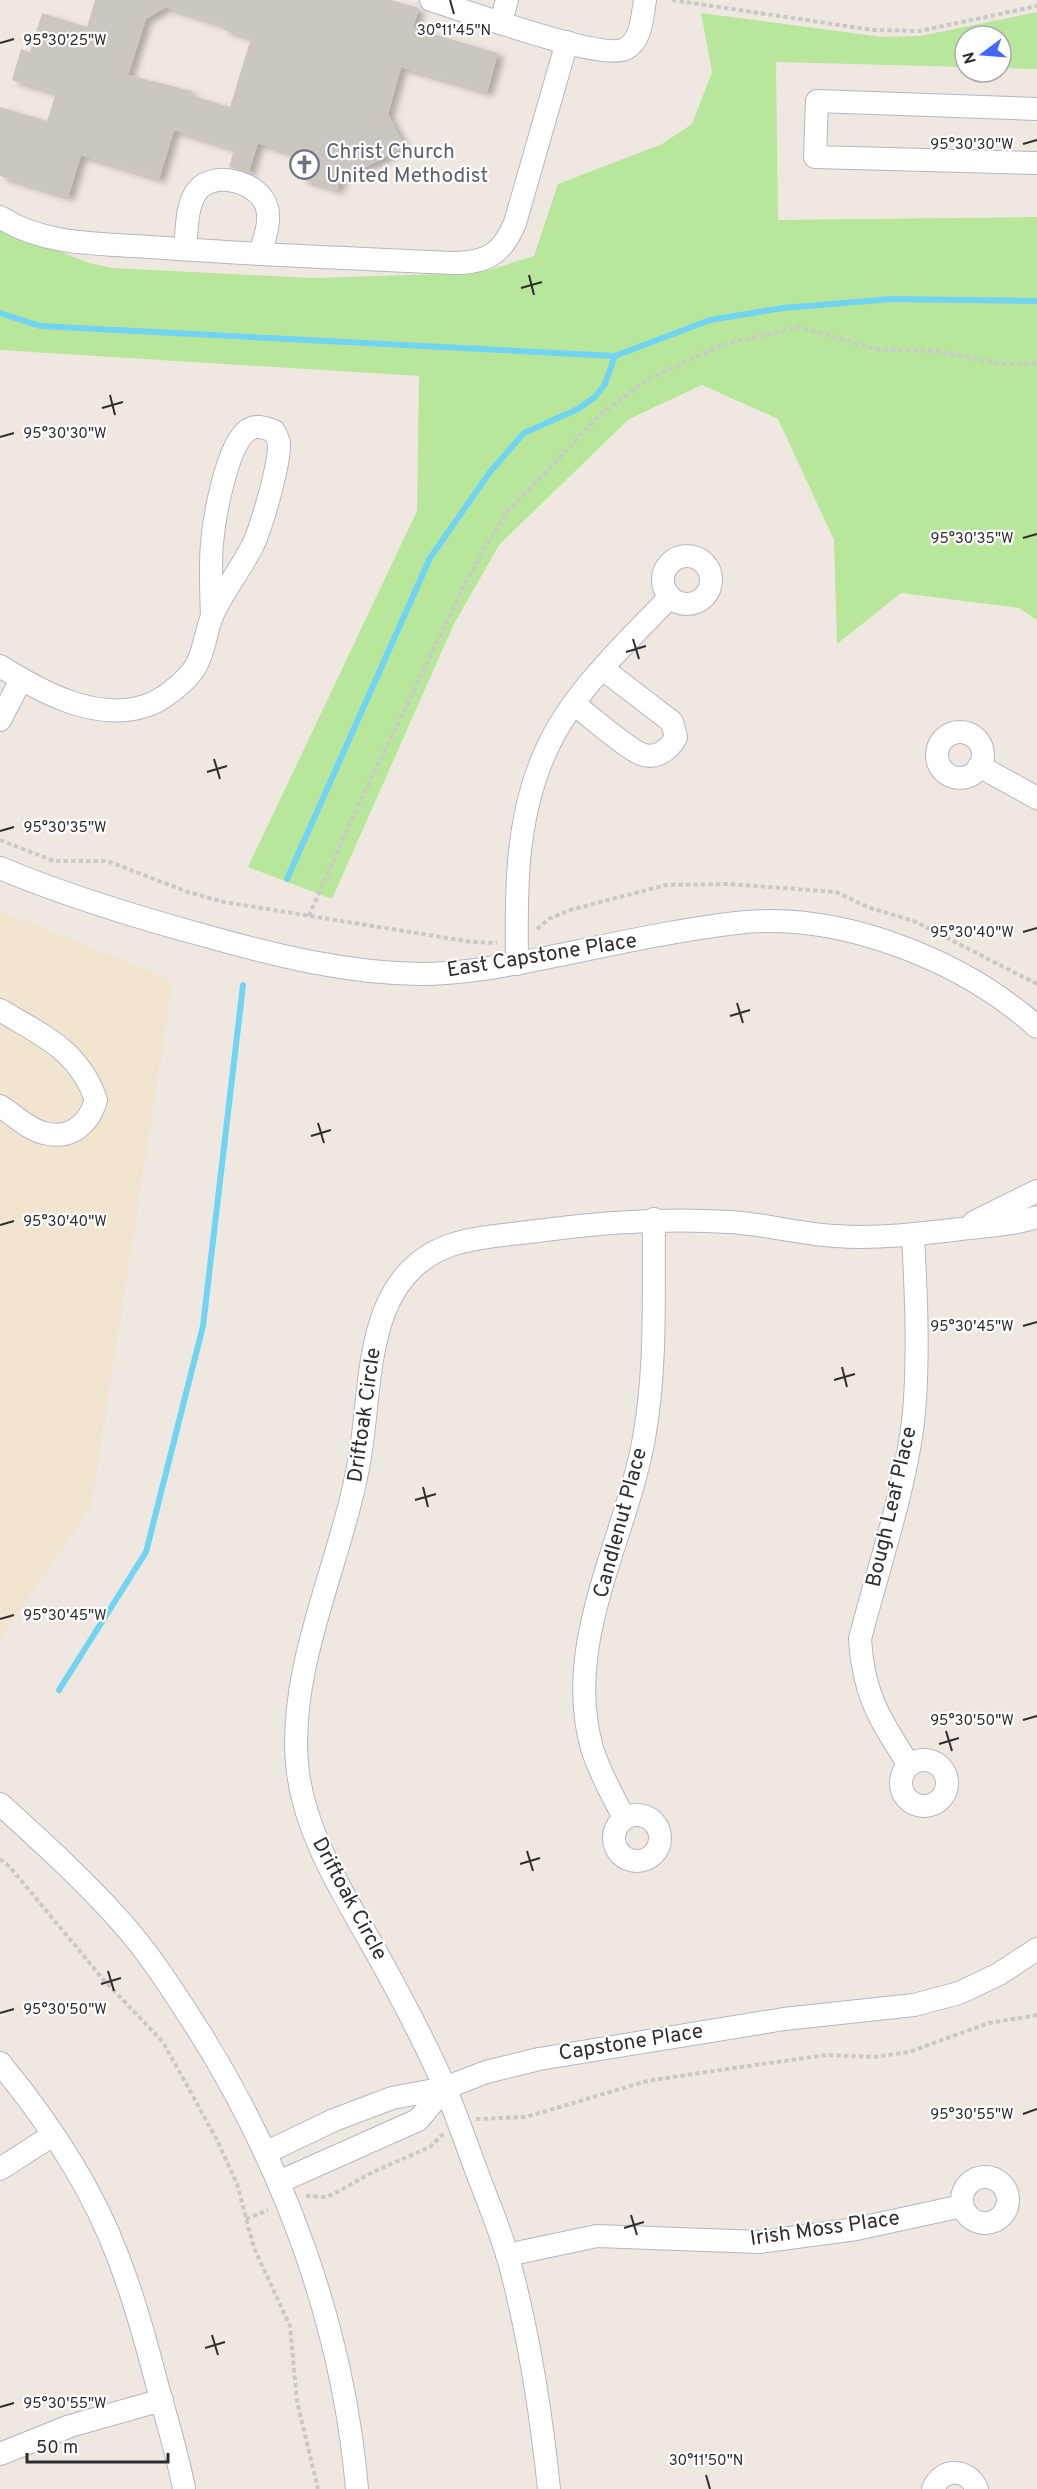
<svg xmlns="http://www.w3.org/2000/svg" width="1037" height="2489" viewBox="0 0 1037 2489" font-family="Overpass,sans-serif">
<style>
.education{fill:#f1e5d0}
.green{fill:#b8e79c}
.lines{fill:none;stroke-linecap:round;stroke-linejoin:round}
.stream{stroke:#72d4f3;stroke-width:6}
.building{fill:#cbc6bf;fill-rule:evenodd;filter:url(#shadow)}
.minor-casing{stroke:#b4b7c1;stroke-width:24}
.path{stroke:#c9c9c9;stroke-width:4;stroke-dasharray:4.5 3;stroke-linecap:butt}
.minor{stroke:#fff;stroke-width:22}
.ticks{fill:none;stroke:#2e2e2e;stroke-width:2}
.labels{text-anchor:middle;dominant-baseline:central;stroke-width:4.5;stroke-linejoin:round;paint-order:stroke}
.worship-label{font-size:21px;fill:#5b616d;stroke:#fff;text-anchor:start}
.street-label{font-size:21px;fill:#2e2e2e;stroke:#fff}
.ticks-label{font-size:15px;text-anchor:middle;fill:#2e2e2e;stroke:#fff;stroke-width:4.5;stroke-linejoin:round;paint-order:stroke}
</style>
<defs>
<filter id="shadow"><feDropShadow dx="6" dy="4" stdDeviation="3" flood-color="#0004"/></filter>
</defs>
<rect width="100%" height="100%" fill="#efe8e0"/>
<!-- education -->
<path class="education" d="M0 910 173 981 91 1507 0 1639Z"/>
<!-- green -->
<path class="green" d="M1037 12V69L1001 68V36H965V67L776 62 778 220 1037 217V620L1019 608 901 593 837 644 834 540 778 419 702 385 629 419 499 545 454 624 332 899 248 867 417 511 419 376 0 350V227L89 263 113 268 311 278 444 274 489 270 534 256 558 184 662 144 692 124 712 72 701 13 882 37 920 36Z"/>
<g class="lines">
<!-- stream -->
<g class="stream">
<path d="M0 313 40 326 615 356"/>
<path d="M287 879 430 558 490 472 524 433 578 409 595 397 605 384 615 356 710 320 783 308 892 299 1037 301"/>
<path d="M59 1690 146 1552 203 1326 243 985"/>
</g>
</g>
<!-- building -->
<path class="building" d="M95 0H391L419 8 413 28 498 53 487 92 401 67 388 114 405 147 340 180 337 190 301 179 308 159 258 143 249 171 253 174 229 167 234 149 174 130 159 179 81 155 68 197 0 176V107L47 121 56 93 12 80 21 49 30 52 42 13 87 27ZM166 7 225 26 224 30 251 38 230 107 190 95 192 91 128 75 146 19Z"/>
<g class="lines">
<defs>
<g id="minor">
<path d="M431 0C464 10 601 61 625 49 642 41 642 16 645 0"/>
<path d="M501 21 507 0"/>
<path d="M1037 109 817 101 815 157 1037 163"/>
<path d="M0 217C48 248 109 243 165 248 261 255 357 259 453 263 487 263 502 254 515 223L567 42"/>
<path d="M185 249C187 232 186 209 195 194 210 168 260 181 267 208 271 223 264 239 260 254"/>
<circle cx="687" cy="580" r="24"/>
<path d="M0 666C41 692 96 722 145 706 162 701 180 686 192 672 204 656 205 634 212 616 223 591 241 569 253 545 262 525 280 464 279 443 278 439 276 435 274 431 265 428 257 424 248 430 227 444 214 518 212 543 210 567 211 592 212 617"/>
<path d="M575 705C590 716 626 748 641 754 656 760 669 750 676 737L672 722 603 669"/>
<path d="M0 720 21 680"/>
<circle cx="960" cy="755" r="23"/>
<path d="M979 766 1037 798"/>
<path d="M0 868C67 896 136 917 206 936 277 956 347 973 420 974 468 974 513 964 560 955 618 943 677 930 736 923 839 911 961 959 1037 1027"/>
<path d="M517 964C516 894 515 820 545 753 571 693 625 644 670 597"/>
<path d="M0 1010C43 1036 79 1050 96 1100 89 1124 71 1140 44 1133 29 1130 13 1114 0 1106"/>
<path d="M974 1222 1037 1191"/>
<circle cx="924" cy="1783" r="23"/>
<path d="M909 1765C880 1720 863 1694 860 1639 878 1568 907 1485 914 1413 919 1353 916 1294 913 1235"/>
<path d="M0 1804C42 1842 85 1881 123 1924 152 1957 175 1994 199 2031 285 2169 343 2326 357 2489"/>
<circle cx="637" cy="1838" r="23"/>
<path d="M624 1818C613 1796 599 1772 592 1748 562 1643 626 1539 644 1438 657 1366 653 1292 654 1219"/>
<path d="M0 2063C47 2120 92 2187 118 2257 135 2301 147 2346 159 2392 168 2424 178 2456 184 2489"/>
<path d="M265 2153 334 2120 392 2098 445 2088 486 2072 539 2059 784 2019 914 2005 959 1993 999 1974 1037 1949"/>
<path d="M0 2169 53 2135"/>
<circle cx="985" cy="2200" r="23"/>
<path d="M279 2182 418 2120 445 2088"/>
<path d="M507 2255 597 2236 760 2242 856 2229 962 2206"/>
<path d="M0 2454 70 2426 162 2400"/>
<path d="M549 2489C541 2412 529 2335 509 2261 502 2236 492 2212 483 2188 470 2155 459 2121 445 2088 425 2041 400 1995 375 1950 343 1893 303 1832 297 1764 288 1657 348 1550 362 1443 372 1370 368 1274 451 1245 478 1236 509 1235 537 1231 601 1222 665 1218 730 1222 765 1224 800 1234 835 1236 877 1239 919 1234 961 1229 987 1226 1012 1225 1037 1217"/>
<path d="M933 2489C942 2467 968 2468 977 2489"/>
</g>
</defs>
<!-- minor casing -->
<use href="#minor" class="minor-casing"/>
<!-- path -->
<g class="path">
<path d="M672 0 873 30 920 31 1037 6"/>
<path d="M0 840 54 861H107L188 892 224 902 472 942 497 943"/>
<path d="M309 916 349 825 463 588 484 549 507 512 601 414 647 380 721 345 799 327 876 349 936 351 1002 364 1037 363"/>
<path d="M537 929 549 919 570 910 666 885 729 884 836 892 868 907 916 922 1037 984"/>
<path d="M0 1859 10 1867 102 1978 163 2042 217 2140 237 2184 254 2248 290 2326 297 2401 318 2489"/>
<path d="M476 2119 526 2117 647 2081 706 2072 826 2055 874 2057 909 2052 989 2023 1037 2015"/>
<path d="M306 2196 326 2197 339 2191 373 2172 430 2147 443 2134"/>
<path d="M246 2219 268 2210"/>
</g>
<!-- minor -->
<use href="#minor" class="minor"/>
</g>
<!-- ticks -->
<path class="ticks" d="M450 0 454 14M0 43 14 39M1023 144 1037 140M529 275 534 295M521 288 542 282M110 395 115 415M102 408 123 402M0 437 14 433M1023 538 1037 534M633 639 639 659M626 652 646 646M214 759 220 779M207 772 227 766M0 831 14 827M1023 932 1037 928M737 1003 743 1023M730 1016 750 1010M318 1123 324 1143M311 1136 331 1130M0 1225 14 1221M1023 1326 1037 1322M842 1367 847 1387M834 1380 855 1374M423 1487 428 1507M415 1500 436 1494M0 1619 14 1615M1023 1720 1037 1716M946 1731 952 1751M939 1744 959 1738M527 1851 533 1871M520 1864 540 1858M108 1971 114 1991M101 1984 121 1978M0 2013 14 2009M1023 2114 1037 2109M631 2215 637 2235M624 2228 644 2222M212 2335 218 2355M205 2348 225 2342M0 2407 14 2403M706 2475 710 2489"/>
<!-- icons -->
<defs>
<symbol id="church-ring" viewBox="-11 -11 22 22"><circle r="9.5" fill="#fff" stroke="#6b7280" stroke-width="1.5"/><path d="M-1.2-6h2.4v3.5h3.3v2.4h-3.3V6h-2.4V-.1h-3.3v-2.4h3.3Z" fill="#6b7280"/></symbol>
</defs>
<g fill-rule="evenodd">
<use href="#church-ring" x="288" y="148" width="33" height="33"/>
</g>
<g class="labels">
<!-- worship labels -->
<g class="worship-label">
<text x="326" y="152">Christ Church<tspan x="326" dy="24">United Methodist</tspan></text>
</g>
<!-- street labels -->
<g class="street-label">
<text transform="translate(542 956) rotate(-9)">East Capstone Place</text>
<text transform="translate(365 1415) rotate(-82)">Driftoak Circle</text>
<text transform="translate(892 1507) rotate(-77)">Bough Leaf Place</text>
<text transform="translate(621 1523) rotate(-75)">Candlenut Place</text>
<text transform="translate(349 1899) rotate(62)">Driftoak Circle</text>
<text transform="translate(631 2043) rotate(-9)">Capstone Place</text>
<text transform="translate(825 2229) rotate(-8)">Irish Moss Place</text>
</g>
</g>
<g class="ticks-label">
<text x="454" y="35">30°11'45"N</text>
<text x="65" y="45">95°30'25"W</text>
<text x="972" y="149">95°30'30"W</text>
<text x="65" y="438">95°30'30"W</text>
<text x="972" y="543">95°30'35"W</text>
<text x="65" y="832">95°30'35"W</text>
<text x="972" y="937">95°30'40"W</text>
<text x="65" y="1226">95°30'40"W</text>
<text x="972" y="1331">95°30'45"W</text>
<text x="65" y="1620">95°30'45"W</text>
<text x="972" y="1725">95°30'50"W</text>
<text x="65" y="2014">95°30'50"W</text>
<text x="972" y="2119">95°30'55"W</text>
<text x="65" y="2408">95°30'55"W</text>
<text x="706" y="2465">30°11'50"N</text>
</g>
<!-- north arrow -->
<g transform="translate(983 54) rotate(254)"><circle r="28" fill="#ffffff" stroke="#ababab" stroke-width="1.5"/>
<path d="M0-4.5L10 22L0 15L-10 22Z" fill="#3e68ff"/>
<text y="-9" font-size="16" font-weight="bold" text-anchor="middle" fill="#2e2e2e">N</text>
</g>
<!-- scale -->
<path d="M27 2453v9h141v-9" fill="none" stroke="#2e2e2e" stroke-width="3"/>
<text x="36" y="2453" font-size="18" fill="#2e2e2e" stroke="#ffffff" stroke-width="4.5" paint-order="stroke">50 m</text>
</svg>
